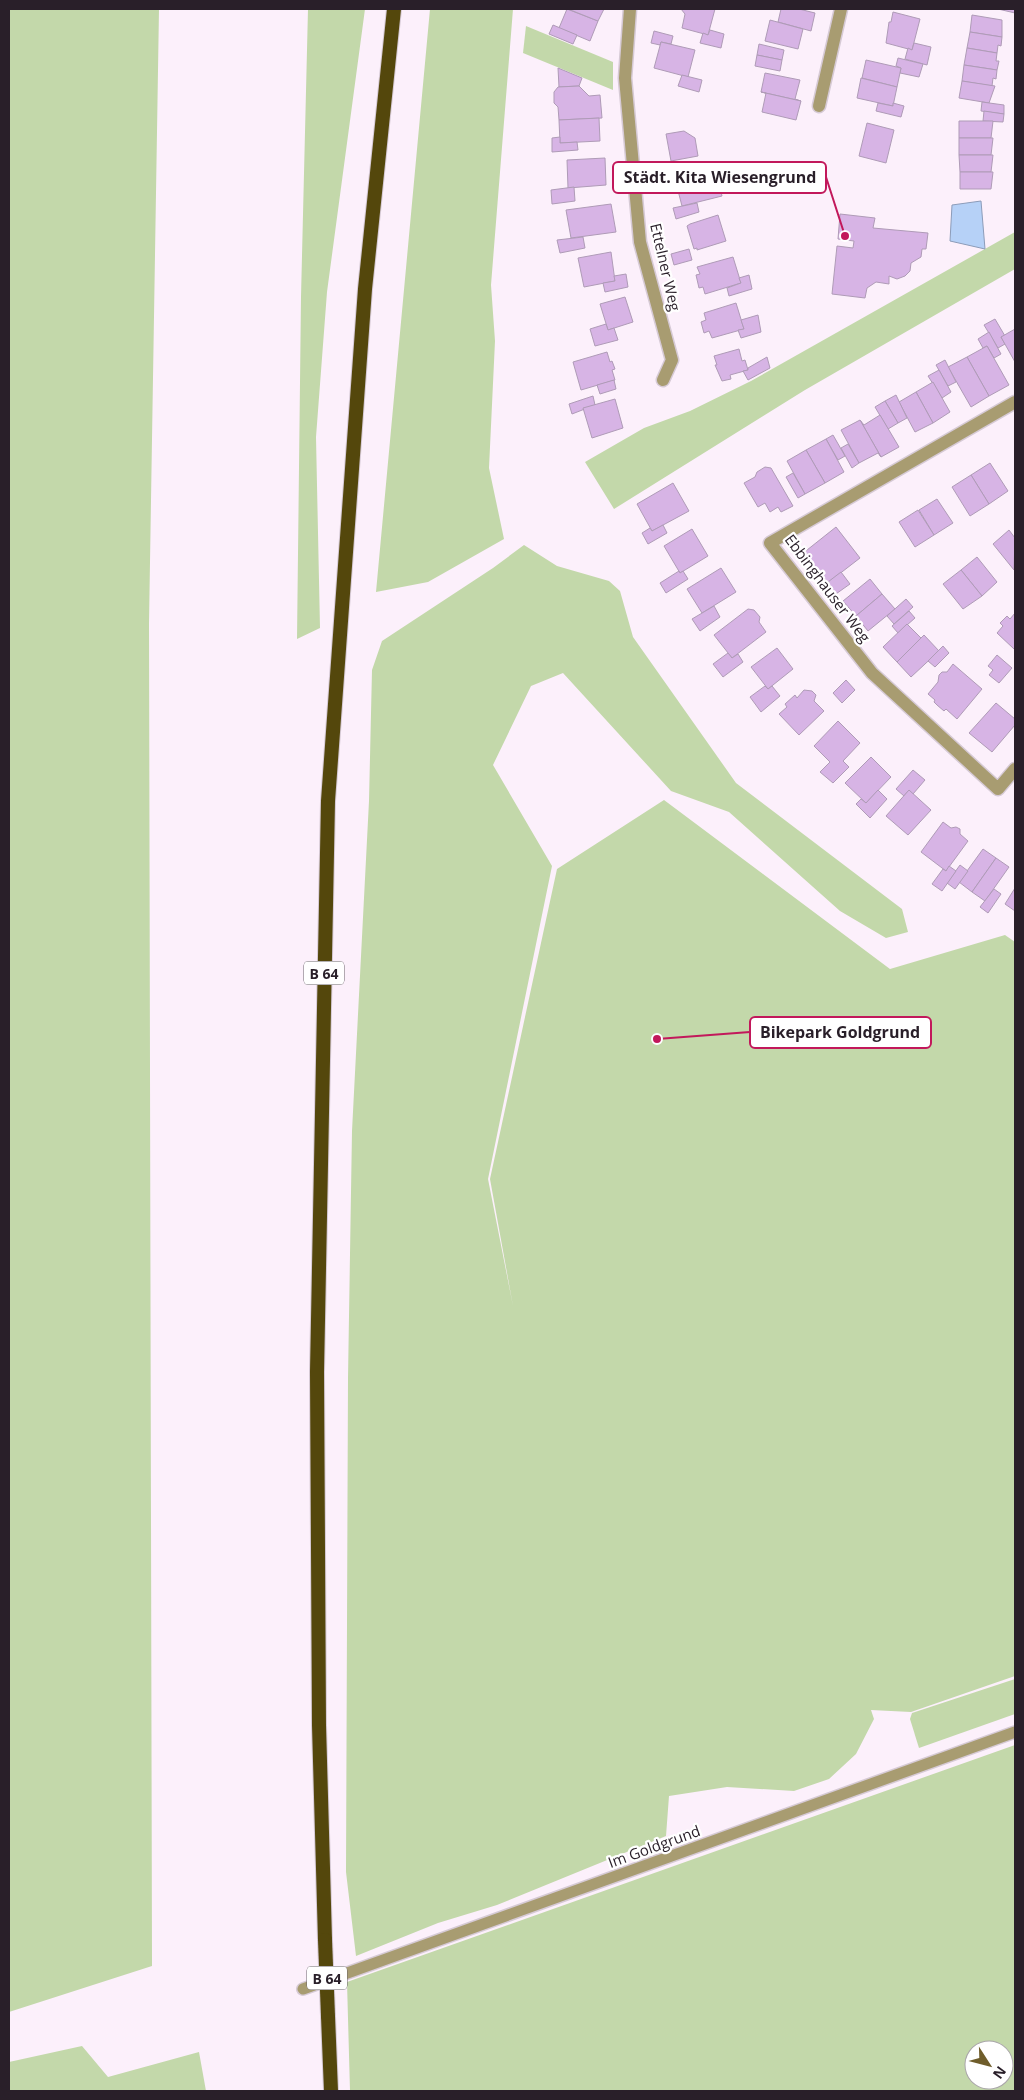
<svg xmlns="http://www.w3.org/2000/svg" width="1024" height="2100" viewBox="0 0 1024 2100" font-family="'Open Sans',sans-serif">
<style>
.green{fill:#c3d8aa;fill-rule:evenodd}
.water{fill:#b6d1f7;stroke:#8c9cb9}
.building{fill:#d7b4e5;stroke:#af9bb7}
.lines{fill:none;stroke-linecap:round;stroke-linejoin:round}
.service-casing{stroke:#d6cad5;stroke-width:14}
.minor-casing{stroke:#d6cad5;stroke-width:15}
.trunk-casing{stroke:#d6cad5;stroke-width:16}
.service{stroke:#a89c71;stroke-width:11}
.minor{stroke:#a89c71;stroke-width:12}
.trunk{stroke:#54470c;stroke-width:14}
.trunk-bridge-casing{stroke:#d6cad5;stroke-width:16;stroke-linecap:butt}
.trunk-bridge{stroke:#54470c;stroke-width:14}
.labels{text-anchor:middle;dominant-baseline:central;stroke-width:4.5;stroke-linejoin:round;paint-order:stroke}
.shield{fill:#fff;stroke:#696269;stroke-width:1}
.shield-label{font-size:14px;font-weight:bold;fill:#291f29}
.street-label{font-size:15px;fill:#291f29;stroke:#fff}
.leader{fill:none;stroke:#c2185b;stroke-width:2}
.callout-dot{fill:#c2185b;stroke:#fff;stroke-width:2}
.callout{fill:#fff;stroke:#c2185b;stroke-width:2}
.callout-label{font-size:16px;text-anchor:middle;font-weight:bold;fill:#291f29}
</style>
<rect width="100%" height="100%" fill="#fcf0fb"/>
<!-- green -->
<g class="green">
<path d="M9 9H159L149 624 152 1966 9 2012Z"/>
<path d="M308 9H365L327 292 316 437 320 628 297 639 301 297Z"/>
<path d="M430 9H513L491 285 495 341 489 468 504 539 428 582 376 592Z"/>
<path d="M526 26 613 62V90L523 53Z"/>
<path d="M1015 232V269L805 390 614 509 585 462 644 428 690 411 751 381Z"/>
<path d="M524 545 557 566 609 581 620 591 633 637 736 783 902 909 908 932 886 938 840 911 729 812 671 791 563 673 531 686 493 765 552 866 488 1179 513 1306 490 1179 557 869 664 800 890 969 1005 935 1015 942V1676L911 1712 871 1710 874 1719 856 1754 829 1779 794 1791 727 1787 669 1796 666 1836 497 1905 438 1923 356 1956 346 1872 348 1378 352 1131 369 801 372 670 382 641 493 568Z"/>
<path d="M1015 1679V1714L919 1748 910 1719 912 1713Z"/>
<path d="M1015 1745V2091H350L347 1982ZM974 2050H1004V2080H974Z"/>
<path d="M82 2046 108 2077 199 2052 206 2091H9V2062Z"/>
</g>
<!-- water -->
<path class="water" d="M981 201 985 249 950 241 952 205Z"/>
<!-- building -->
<g class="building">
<path d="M567 9 598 21 590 41 559 28Z"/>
<path d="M568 9H604L598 21Z"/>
<path d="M681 9H715L708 35 682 28 685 14Z"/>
<path d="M781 9H799L815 13 811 31 778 22Z"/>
<path d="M998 9H1015V13Z"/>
<path d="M893 12 920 19 912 50 886 43 889 22H891Z"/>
<path d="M972 15 1002 20V37L970 32Z"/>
<path d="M770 20 803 29 798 49 765 41Z"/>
<path d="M553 25 577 35 573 44 549 34Z"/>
<path d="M710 30 724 34 721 48 700 43 703 33 708 35Z"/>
<path d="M654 31 673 36 671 44 661 42 660 45 651 43Z"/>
<path d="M970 32 1002 37 1001 46 998 45 997 53 967 48Z"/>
<path d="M661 42 695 50 688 77 654 68Z"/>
<path d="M914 43 931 47 927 65 905 59 908 48 912 50Z"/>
<path d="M759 44 784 50 782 60 757 55Z"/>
<path d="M967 48 997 53 996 61H999L997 70 964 65Z"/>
<path d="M757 55 782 60 780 71 755 66Z"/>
<path d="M898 58 923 64 919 77 900 73 901 68 896 66Z"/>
<path d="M866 60 901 68 897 87 862 78Z"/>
<path d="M964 65 997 70 996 79 993 78 992 86 962 81Z"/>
<path d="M558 68 582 78 579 86 559 87Z"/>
<path d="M765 73 800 80 795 99 801 101 761 92Z"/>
<path d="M682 75 702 80 699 92 678 86Z"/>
<path d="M861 78 897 87 893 106 857 98Z"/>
<path d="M962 81 995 86 989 103 959 98Z"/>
<path d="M579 86 589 96 600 95 602 118 559 120 558 107 554 103V92L558 87Z"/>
<path d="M761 92 801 101 796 120 762 112 766 93Z"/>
<path d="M982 102 1004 105V114L981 111Z"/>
<path d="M878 103 893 106V103L904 106 901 117 876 111Z"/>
<path d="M984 111 1004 114 1003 122 983 121Z"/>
<path d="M599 118 600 141 560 143 559 120Z"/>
<path d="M959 121H993L991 138H959Z"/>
<path d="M867 123 894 130 886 163 859 156Z"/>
<path d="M684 131 695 138 698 156 671 161 666 134Z"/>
<path d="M560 137V143L577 142 578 150 552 152V138Z"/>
<path d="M959 138H993L991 155H959Z"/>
<path d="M959 155H993L991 172H960Z"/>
<path d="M605 158 606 185 568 188 567 160Z"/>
<path d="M716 171 722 196 682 206 675 179Z"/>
<path d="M960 172H993L991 189H960Z"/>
<path d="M574 187 575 201 552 204 551 190Z"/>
<path d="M697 203 699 212 676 219 673 208Z"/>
<path d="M611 204 616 232 571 238 566 210Z"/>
<path d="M840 214 875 218 873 228 928 233 926 249H922L921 257 911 263 910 271 905 276 897 279 889 276V284L876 282 867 288 865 298 832 294 837 246 853 248 854 241 838 239Z"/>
<path d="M718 215 726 241 697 250V248L694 249 687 226 690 224Z"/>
<path d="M583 237 585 248 560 253 557 240Z"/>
<path d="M689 249 692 260 674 265 671 254Z"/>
<path d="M611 252 615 281 584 287 578 258Z"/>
<path d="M733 257 741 283 705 294 703 287 699 288 696 275 700 274 697 267Z"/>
<path d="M626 274 628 287 605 292 603 283 615 281 614 276Z"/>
<path d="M749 275 752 289 729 296 727 288 741 283 739 278Z"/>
<path d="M625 297 633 322 608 330 600 304Z"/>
<path d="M736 303 744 329 712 338 709 331 704 333 701 322 706 320 704 313Z"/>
<path d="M758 315 761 332 741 338 738 330 744 329 741 320Z"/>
<path d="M995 319 1005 336 1001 337 1005 344 998 348 984 325Z"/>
<path d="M606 324 608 330 614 328 618 340 595 346 590 329Z"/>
<path d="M1015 329V362L1001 337Z"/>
<path d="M989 332 1001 354 994 358 987 346 983 348 978 339Z"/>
<path d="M987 346 1009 385 989 396 967 357Z"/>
<path d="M739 349 742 361 745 360 748 370 730 375 731 379 722 381 715 365H717L714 356Z"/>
<path d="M607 352 610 362 612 361 615 369 612 370 615 380 581 390 573 362Z"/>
<path d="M767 357 770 368 748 380 743 371 748 370V368Z"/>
<path d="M967 357 989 396 971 407 948 367Z"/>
<path d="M945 360 956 382 948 386 936 365Z"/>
<path d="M939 370 951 392 942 398 928 376Z"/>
<path d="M614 380 616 389 600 394 597 385Z"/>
<path d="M933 382 950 412 933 423 916 392Z"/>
<path d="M916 392 933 423 915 432 899 402Z"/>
<path d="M896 395 907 418 898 423 885 401Z"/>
<path d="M593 396 595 405 572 414 569 404Z"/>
<path d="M615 399 623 428 592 438 583 408Z"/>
<path d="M885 401 898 423 888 429 875 407Z"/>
<path d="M880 415 899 447 881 457 860 420 864 425Z"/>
<path d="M860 420 881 457 878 453 859 463 841 430Z"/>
<path d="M833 435 845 456 838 460 826 439Z"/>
<path d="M826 439 844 472 825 483 806 450Z"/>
<path d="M848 444 859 463 852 468 841 448Z"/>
<path d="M806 450 825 483 805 494 787 461Z"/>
<path d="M990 463 1008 491 989 504 971 475Z"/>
<path d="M765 467 771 468 793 506 781 512 778 507 770 512 765 503 758 507 744 483 755 477 757 472Z"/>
<path d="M793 473 805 494 798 498 786 477Z"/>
<path d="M971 475 989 504 970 516 952 487Z"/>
<path d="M673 483 689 511 652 531 637 504Z"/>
<path d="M937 499 953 523 934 535 919 510Z"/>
<path d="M918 510 934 535 915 547 899 522Z"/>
<path d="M663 525 667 533 648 544 642 533 650 528 652 531Z"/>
<path d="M836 527 860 558 825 585 802 554Z"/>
<path d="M692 529 708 556 680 573 664 546Z"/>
<path d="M1009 530 1015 538 1014 570 993 544Z"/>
<path d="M977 557 997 582 982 596 961 570Z"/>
<path d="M721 568 736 592 702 613 687 589Z"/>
<path d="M961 570 982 596 963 609 943 584Z"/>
<path d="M679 571 680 573 683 571 688 579 666 593 660 583Z"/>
<path d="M841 572 850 584 833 596 824 585Z"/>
<path d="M870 579 882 594 856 616 843 601Z"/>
<path d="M882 594 895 609 868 631 856 616Z"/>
<path d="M906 599 913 607 894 624 887 616Z"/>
<path d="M714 606 720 617 700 631 692 619Z"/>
<path d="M748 609 754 610 760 617 759 622 766 632 732 658 714 635Z"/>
<path d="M909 611 915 618 898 633 892 626Z"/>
<path d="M1015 613V648L1014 649 997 633 1003 626 1000 623 1007 616 1010 619Z"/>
<path d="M907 624 921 638 897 662 883 647Z"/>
<path d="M924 635 939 651 911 677 897 662Z"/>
<path d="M943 646 949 653 935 667 928 661Z"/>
<path d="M777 648 793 669 768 689 751 667Z"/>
<path d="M728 653 732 658 738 654 743 662 723 677 713 664Z"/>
<path d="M997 655 1012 668 999 683 989 675 993 670 988 666Z"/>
<path d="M953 664 982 689 957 719 946 709 944 711 937 705 934 702 935 700 928 694 938 682 939 675 942 672H947Z"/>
<path d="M846 680 855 690 842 703 833 693Z"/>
<path d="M765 686 768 689 772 686 780 696 761 712 750 697Z"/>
<path d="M804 690 812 691 816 695 814 701 824 711 799 735 779 714 787 707 785 704 795 695 797 698Z"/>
<path d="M996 703 1015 719V725L992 752 969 733Z"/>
<path d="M838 721 860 743 843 761 849 767 833 783 820 772 830 762 814 746Z"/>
<path d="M871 757 891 777 866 803 845 783Z"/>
<path d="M913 770 925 780 913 794 909 790 904 796 896 789Z"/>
<path d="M878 790 887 799 870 818 856 804 861 799 866 803Z"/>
<path d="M909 790 931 810 908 835 886 816Z"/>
<path d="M943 822 951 828 956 827 960 829V834L968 841 946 871 921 852Z"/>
<path d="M983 849 996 858 972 892 959 882Z"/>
<path d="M996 858 1009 867 985 901 972 892Z"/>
<path d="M960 865 968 871 955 889 947 883Z"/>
<path d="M949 866 956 871 942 891 932 884 943 869 946 871Z"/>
<path d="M1015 888V911L1005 904Z"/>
<path d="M994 889 1001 894 988 913 980 907Z"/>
</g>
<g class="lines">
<defs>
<path id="service" d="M303 1989 1015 1732"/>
<g id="minor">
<path d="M630 9 625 78 640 242 672 360 663 380"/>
<path d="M819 106 841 9"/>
<path d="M1015 402 770 543 872 673 998 789 1015 769"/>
</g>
<g id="trunk">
<path d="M325 1940 319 1725 317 1372 328 801 365 289 394 9"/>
<path d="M328 2016 331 2091"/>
</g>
</defs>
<!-- service casing -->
<use href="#service" class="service-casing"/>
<!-- minor casing -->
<use href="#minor" class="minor-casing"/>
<!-- trunk casing -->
<use href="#trunk" class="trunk-casing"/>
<!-- service -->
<use href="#service" class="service"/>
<!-- minor -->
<use href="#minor" class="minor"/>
<!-- trunk -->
<use href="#trunk" class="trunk"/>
<defs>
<path id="trunk-bridge" d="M325 1940 328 2016"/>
</defs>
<!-- trunk-bridge casing -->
<use href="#trunk-bridge" class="trunk-bridge-casing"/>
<!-- trunk-bridge -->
<use href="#trunk-bridge" class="trunk-bridge"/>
</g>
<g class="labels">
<!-- shield labels -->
<g class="shield">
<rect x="304" y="961.5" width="40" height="23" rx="4"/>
<rect x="307" y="1966.5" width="40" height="23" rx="4"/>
</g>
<g class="shield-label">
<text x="324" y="973">B 64</text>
<text x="327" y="1978">B 64</text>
</g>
<!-- street labels -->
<g class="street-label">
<text transform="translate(666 267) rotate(77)">Ettelner Weg</text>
<text transform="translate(828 588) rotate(53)">Ebbinghauser Weg</text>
<text transform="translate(654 1846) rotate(-20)">Im Goldgrund</text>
</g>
</g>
<!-- callouts -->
<path class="leader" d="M845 236L826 177M657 1039L750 1032"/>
<g class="callout-dot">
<circle cx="845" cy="236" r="5"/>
<circle cx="657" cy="1039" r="5"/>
</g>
<g class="callout">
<rect x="613" y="162" width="213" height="31" rx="5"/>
<rect x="750" y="1017" width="181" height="31" rx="5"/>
</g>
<g class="callout-label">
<text x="720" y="183">Städt. Kita Wiesengrund</text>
<text x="840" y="1038">Bikepark Goldgrund</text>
</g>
<!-- border -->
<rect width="1024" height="2100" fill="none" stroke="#291f29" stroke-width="20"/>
<!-- north arrow -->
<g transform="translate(989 2065) rotate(126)"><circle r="24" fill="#ffffff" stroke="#a9a5a9"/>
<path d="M0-4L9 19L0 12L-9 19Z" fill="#6f5d2b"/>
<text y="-8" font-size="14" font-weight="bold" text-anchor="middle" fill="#291f29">N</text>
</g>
</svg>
